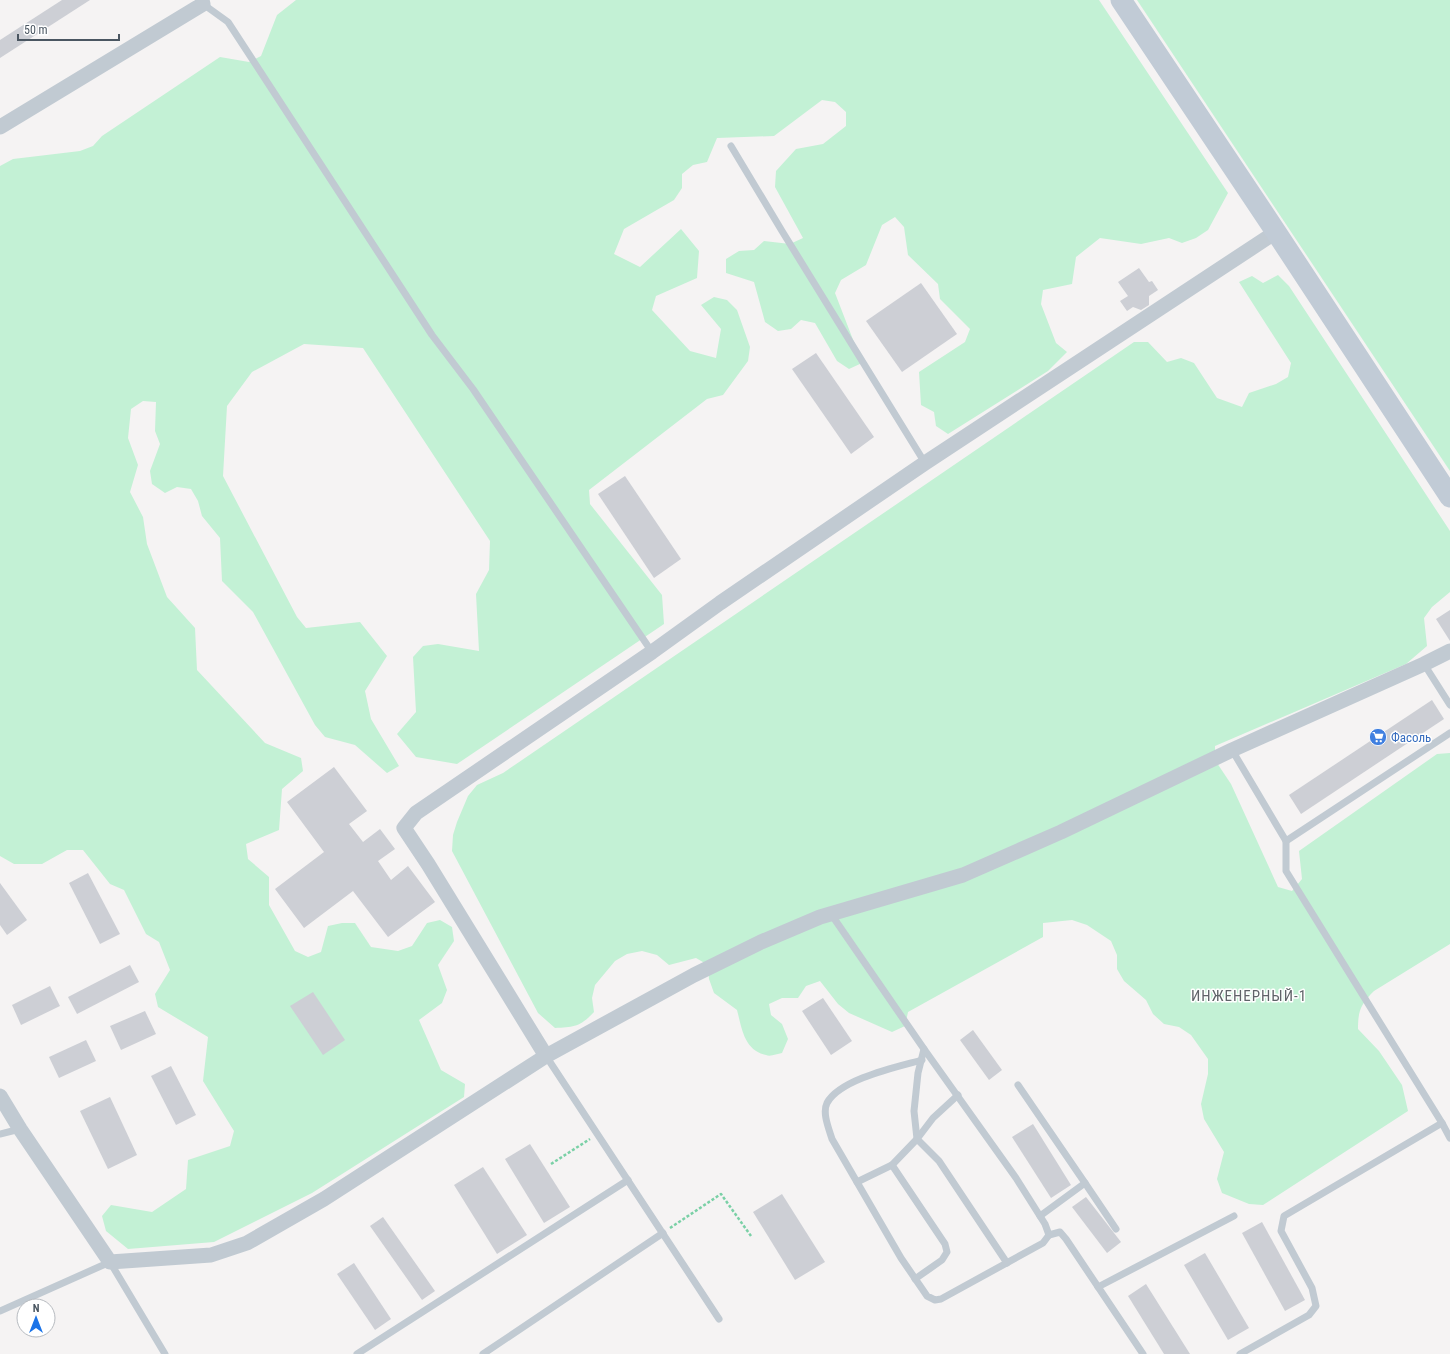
<svg xmlns="http://www.w3.org/2000/svg" width="1450" height="1354" viewBox="0 0 1450 1354" font-family="'Roboto Condensed',sans-serif">
<style>
.green{fill:#c3f1d5}
.building{fill:#cdcfd5}
.lines{fill:none;stroke-linecap:round;stroke-linejoin:round}
.path{stroke:#7ad0a6;stroke-width:2.5;stroke-dasharray:3 2;stroke-linecap:butt}
.lane{stroke:#c1cad2;stroke-width:7}
.street{stroke:#c1cad2;stroke-width:15}
.secondary{stroke:#c1cbd6;stroke-width:21}
.labels{text-anchor:middle;dominant-baseline:central;stroke-width:3;stroke-linejoin:round;paint-order:stroke}
.shop-label{font-size:13px;fill:#366cbe;stroke:#fff;text-anchor:start}
.quarter-label{font-size:15px;letter-spacing:1px;fill:#5f6368;stroke:#fff}
</style>
<rect width="100%" height="100%" fill="#f5f3f3"/>
<!-- green -->
<g class="green">
<path d="M296 0H1099L1228 193 1208 230 1196 238 1182 243 1169 238 1141 244 1100 238 1076 257 1072 284 1043 290 1041 304 1056 343 1067 352 1048 371 948 434 936 426 934 412 921 405 919 372 965 342 970 329 940 299 938 284 908 255 904 227 895 217 882 225 866 265 841 280 835 293 862 363 849 369 837 361 815 323 801 320 791 329 778 331 765 322 754 282 726 273V259L739 251 754 250 764 241 790 244 803 238 775 187 776 171 796 149 823 144 846 126V112L835 102 822 100 774 136 717 138 707 162 693 165 682 174V188L674 200 624 229 614 254 640 267 681 229 699 251 697 278 656 296 652 310 690 351 716 358 721 329 701 305 714 297 727 300 737 310 750 347 748 361 723 395 707 399 589 490 590 504 662 595 664 624 457 764 416 757 397 734 416 712 413 657 423 646 438 644 479 651 476 594 489 570 490 541 363 348 304 344 252 372 227 406 223 476 297 617 306 628 360 622 387 656 365 691 371 719 399 766 387 773 355 745 325 737 315 725 253 612 222 581 220 538 202 516 198 501 191 489 177 487 165 493 152 484 150 471 160 444 155 431 156 402 143 401 131 409 128 438 138 465 130 492 143 517 147 544 167 597 195 628 197 670 265 743 301 758 303 771 282 789 279 830 246 844 248 859 269 877V905L295 951 308 957 321 952 328 926 342 923H355L371 947 398 951 412 946 427 923 440 920 452 927 454 941 438 965 447 990 442 1003 419 1020 441 1070 465 1084 464 1097 312 1193 214 1242 128 1249 106 1231 102 1216 111 1205 152 1212 186 1189 188 1160 230 1146 234 1131 203 1081 208 1037 158 1007 155 994 170 970 159 942 146 934 124 890 110 884 83 850H67L42 864H14L0 856V166L13 159 80 151 93 146 102 136 220 57 249 62 261 56 277 15Z"/>
<path d="M1137 0H1450V471Z"/>
<path d="M1278 275 1289 286 1450 531V592L1432 607 1424 618 1427 646 1406 664 1215 746V760L1231 784 1278 887 1292 891 1302 879 1299 851 1437 754 1450 753V944L1374 991C1361 1004 1358 1010 1358 1029L1379 1051 1402 1085 1408 1111 1263 1205 1249 1204 1222 1193 1217 1179 1224 1152 1204 1119 1201 1104 1208 1074V1059L1191 1035 1179 1027 1164 1024 1153 1014 1146 1000 1124 981 1117 969V955L1111 941 1087 925 1072 920 1043 923V937L908 1012 905 1026 892 1032 849 1013 838 1004 820 981 806 986 798 998H782L769 1004 771 1015 782 1024 788 1039 782 1053C777 1054 770 1057 766 1055 744 1050 742 1029 737 1010L714 993 709 979 708 965 696 958 669 965 657 955 642 951 627 954 615 961 595 985 592 998 594 1012C580 1027 574 1027 555 1028L538 1013 452 851 453 835 457 822 468 796 477 785 503 773 1134 342H1148L1167 362 1181 358 1194 363 1217 398 1242 407 1249 393 1276 384 1288 377 1291 363 1239 282 1252 276 1263 283Z"/>
</g>
<!-- building -->
<g class="building">
<path d="M62 0H90L0 58V40Z"/>
<path d="M1139 268 1149 282 1152 281 1158 290 1149 296V305L1141 310 1133 307 1127 311 1120 301 1128 296 1118 282Z"/>
<path d="M921 283 957 334 902 372 866 321Z"/>
<path d="M816 353 874 437 851 454 792 369Z"/>
<path d="M625 476 681 559 654 578 598 494Z"/>
<path d="M1450 610V641L1436 619Z"/>
<path d="M1432 700 1444 719 1301 814 1289 795Z"/>
<path d="M334 767 367 811 349 824 363 842 380 829 395 849 378 861 391 880 408 866 435 902 388 937 353 891 304 928 275 889 324 852 287 802Z"/>
<path d="M88 873 120 934 100 944 69 883Z"/>
<path d="M0 883 27 920 7 935 0 925Z"/>
<path d="M130 965 139 982 77 1014 68 997Z"/>
<path d="M50 986 60 1006 21 1025 12 1005Z"/>
<path d="M313 992 345 1040 323 1055 290 1006Z"/>
<path d="M823 998 852 1041 831 1055 802 1011Z"/>
<path d="M145 1011 156 1034 121 1050 110 1026Z"/>
<path d="M973 1030 1002 1070 989 1080 960 1040Z"/>
<path d="M86 1040 96 1061 59 1078 49 1057Z"/>
<path d="M171 1066 196 1115 176 1125 151 1076Z"/>
<path d="M110 1097 137 1155 108 1169 80 1111Z"/>
<path d="M1033 1124 1071 1185 1051 1198 1012 1137Z"/>
<path d="M530 1144 570 1207 544 1223 505 1159Z"/>
<path d="M483 1167 527 1235 497 1254 454 1185Z"/>
<path d="M782 1194 825 1262 795 1280 753 1212Z"/>
<path d="M1086 1197 1121 1242 1107 1253 1072 1207Z"/>
<path d="M383 1217 435 1291 422 1300 370 1226Z"/>
<path d="M1262 1222 1305 1300 1285 1311 1242 1233Z"/>
<path d="M1205 1253 1249 1328 1228 1340 1184 1265Z"/>
<path d="M354 1263 391 1319 375 1330 337 1274Z"/>
<path d="M1146 1284 1190 1354H1164L1128 1296Z"/>
</g>
<g class="lines">
<!-- path -->
<g class="path">
<path d="M551 1164 590 1139"/>
<path d="M670 1228 721 1194 751 1236"/>
</g>
<!-- lane -->
<g class="lane">
<path d="M203 4 228 22 432 335 473 389 652 652"/>
<path d="M731 146 782 231 925 463"/>
<path d="M1424 664 1450 705"/>
<path d="M1232 750 1286 841V871L1442 1123 1450 1138"/>
<path d="M1286 841 1450 733"/>
<path d="M831 914 924 1049 918 1073 914 1111 917 1139 939 1161 1007 1263"/>
<path d="M546 1056 719 1319"/>
<path d="M922 1060C897 1067 840 1079 827 1103 822 1113 829 1129 832 1139L901 1258 927 1296 935 1300 941 1299 1043 1243 1049 1235 1045 1224 1016 1178 924 1049"/>
<path d="M1018 1085 1085 1183 1040 1216"/>
<path d="M0 1134 20 1129"/>
<path d="M892 1165 945 1244 947 1252 942 1260 915 1279"/>
<path d="M857 1182 892 1165 917 1139 933 1118 958 1095"/>
<path d="M1085 1183 1116 1229"/>
<path d="M1049 1235 1060 1232 1066 1239 1143 1354"/>
<path d="M1098 1287 1234 1216"/>
<path d="M0 1311 110 1262 165 1354"/>
<path d="M357 1354 628 1180"/>
<path d="M483 1354 663 1233"/>
<path d="M1240 1354 1309 1315 1316 1306 1312 1288 1281 1231 1284 1216 1442 1123"/>
</g>
<!-- street -->
<g class="street">
<path d="M0 127 203 4 202 0"/>
<path d="M546 1056 428 864 404 828 416 813 652 652 720 603 925 463 1276 232"/>
<path d="M0 1096 20 1129 110 1262 211 1255 247 1243 324 1199 546 1056 694 975 761 942 820 917 963 875 1061 832 1232 750 1424 664 1450 651"/>
</g>
<!-- secondary -->
<path class="secondary" d="M1121 0 1276 232 1450 497"/>
</g>
<!-- icons -->
<defs>
<symbol id="supermarket-disc" viewBox="-11 -11 22 22"><circle r="9.5" fill="#3f7fe0" stroke="#fff"/><path d="M-6-5.5h2.5l.6 2H6L4.5 2H-2.5L-4.4-4H-6ZM-1.5 3.2a1.3 1.3 0 1 0 .1 0ZM3 3.2a1.3 1.3 0 1 0 .1 0Z" fill="#fff"/></symbol>
</defs>
<g fill-rule="evenodd">
<use href="#supermarket-disc" x="1368" y="727" width="20" height="20"/>
</g>
<g class="labels">
<!-- shop labels -->
<g class="shop-label">
<text x="1391" y="737">Фасоль</text>
</g>
<!-- quarter labels -->
<g class="quarter-label">
<text x="1249" y="996">ИНЖЕНЕРНЫЙ-1</text>
</g>
</g>
<!-- north arrow -->
<g transform="translate(36 1318)"><circle r="19" fill="#ffffff" stroke="#b7bbc0"/>
<path d="M0-3L7 15L0 10L-7 15Z" fill="#1a73e8"/>
<text y="-6" font-size="11" font-weight="bold" text-anchor="middle" fill="#4a5661">N</text>
</g>
<!-- scale -->
<path d="M18 34v6h101v-6" fill="none" stroke="#4a5661" stroke-width="2"/>
<text x="24" y="34" font-size="12" fill="#4a5661" stroke="#ffffff" stroke-width="3" paint-order="stroke">50 m</text>
</svg>
